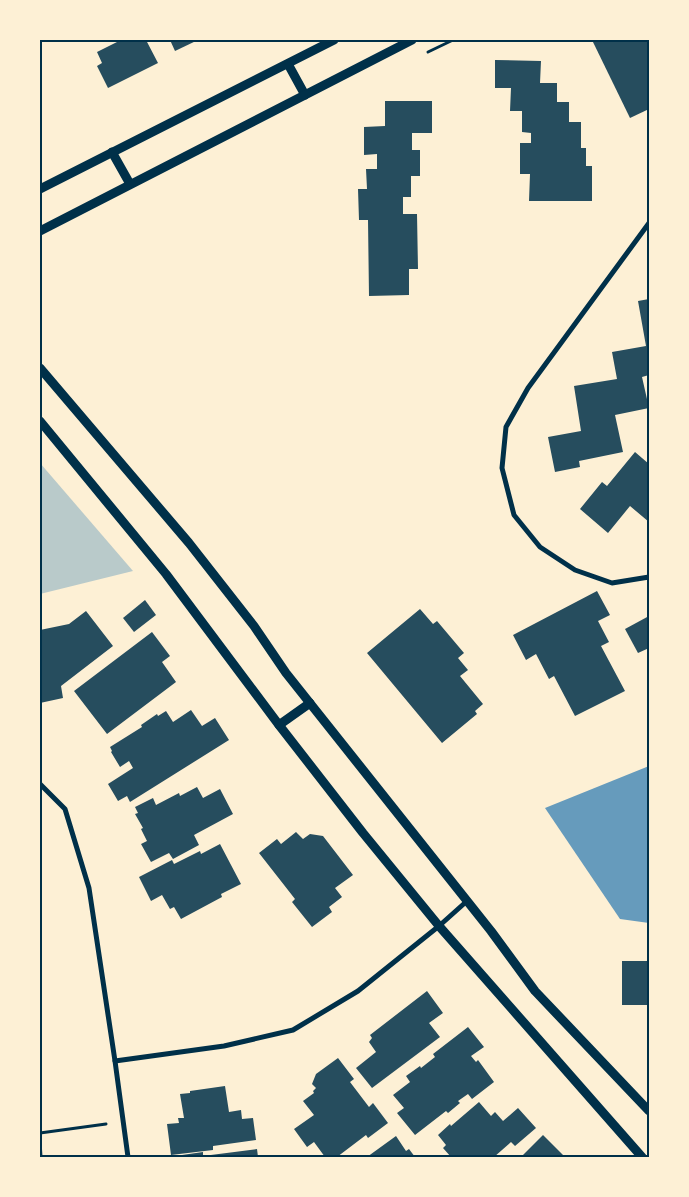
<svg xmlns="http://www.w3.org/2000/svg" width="689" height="1197" viewBox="0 0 689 1197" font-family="Montserrat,sans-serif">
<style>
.green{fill:#b9caca}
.water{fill:#669bbc}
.building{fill:#264d5e}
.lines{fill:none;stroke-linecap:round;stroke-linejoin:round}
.path{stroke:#003049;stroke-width:3}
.minor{stroke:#003049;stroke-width:5}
.tertiary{stroke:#003049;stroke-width:9}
.neatline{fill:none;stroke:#003049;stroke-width:2}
</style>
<rect width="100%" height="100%" fill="#fdf0d5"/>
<!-- green -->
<path class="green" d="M40 463 133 571 40 594Z"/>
<!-- water -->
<path class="water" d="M649 766V923L620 919 545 808Z"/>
<!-- building -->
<g class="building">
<path d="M117 40H146L158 63 108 88 97 66 102 63 97 52 117 42Z"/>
<path d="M170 40H198L175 51Z"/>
<path d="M592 40H649V109L630 118Z"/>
<path d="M495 60 541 61 540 83H557V102H569V122H581V148H586V166H592V201H529L530 174H520V143H531V133L522 132V111H510L511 88H495Z"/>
<path d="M385 101H432V133H412V150H420V176H411V197H403V214H417L418 269H409V295L369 296 368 220H359L358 189H367L366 169H377V154L364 155V127L385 126Z"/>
<path d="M649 299V375L642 377 649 408 615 415 623 452 579 461 580 467 555 472 548 437 581 431 574 386 617 379 612 352 646 346 638 301Z"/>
<path d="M635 452 649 464V522L630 506 608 533 580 509 602 482 607 486Z"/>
<path d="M597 591 610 615 598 621 609 642 601 646 625 691 575 716 554 676 549 679 536 654 526 660 513 635Z"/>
<path d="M145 600 156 615 134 632 123 618Z"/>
<path d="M420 609 433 624 437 621 464 653 458 658 468 670 460 676 483 704 475 711 477 714 442 743 367 653Z"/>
<path d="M86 611 113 646 61 686 63 698 40 703V630L69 624Z"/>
<path d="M649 616V648L638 653 625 629Z"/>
<path d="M152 632 170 656 162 662 176 682 107 734 74 691Z"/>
<path d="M191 710 202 726 215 718 229 740 130 802 127 796 118 801 108 784 133 768 129 761 120 767 111 752 112 751 110 747 142 727 141 725 157 714 158 716 166 711 173 722Z"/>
<path d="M197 787 203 798 220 789 233 814 194 835 199 845 173 859 169 853 151 862 141 844 147 841 141 829 143 828 135 814 138 813 135 807 153 798 156 805 179 793 180 796Z"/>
<path d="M296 832 303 839 310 834 323 836 353 875 335 888 342 897 329 907 332 912 312 927 292 902 295 899 259 853 277 839 281 844Z"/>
<path d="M220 844 241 884 221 894 222 897 181 919 174 907 170 909 162 895 151 901 139 877 172 860 174 864 200 851 201 854Z"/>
<rect x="622" y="961" width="27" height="44"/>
<path d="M427 991 443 1013 429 1023 440 1037 372 1088 356 1068 376 1052 369 1042 372 1038 370 1035Z"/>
<path d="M468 1027 484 1047 471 1056 476 1062 478 1060 494 1082 472 1099 468 1094 458 1101 460 1103 448 1113 446 1111 415 1135 397 1113 404 1108 393 1095 410 1082 406 1076 420 1066 421 1068 435 1057 433 1054Z"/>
<path d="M338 1058 354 1079 350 1082 369 1107 373 1103 388 1123 368 1138 366 1135 337 1157H325L314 1142 307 1147 294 1129 314 1115 303 1101 314 1093 313 1091 316 1088 312 1084 316 1074Z"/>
<path d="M225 1086 229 1112 241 1110 242 1119 253 1118 256 1140 213 1146V1150L171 1155 167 1124 179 1123 178 1118H184L180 1094 190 1093V1091Z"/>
<path d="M479 1102 491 1116 495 1112 503 1121 518 1108 536 1128 515 1146 511 1142 494 1157H451L443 1148 446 1145 438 1135 450 1124 451 1126Z"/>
<path d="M543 1135 565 1157H521Z"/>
<path d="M396 1136 406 1151 409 1149 415 1157H367Z"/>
<path d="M257 1149 258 1157H204L203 1156Z"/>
<path d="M203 1152V1157H175V1156Z"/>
</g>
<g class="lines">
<!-- path -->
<g class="path">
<path d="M428 52 453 40"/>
<path d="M40 1133 106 1124"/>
<path d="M40 1141 41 1157"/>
</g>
<!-- minor -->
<g class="minor">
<path d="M649 223 528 388 506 427 502 468 514 515 540 547 575 570 612 583 649 577"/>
<path d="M40 784 65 809 89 888 115 1061 128 1157"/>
<path d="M115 1061 224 1046 293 1030 358 991 439 926 467 901"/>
</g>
<!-- tertiary -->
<g class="tertiary">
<path d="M288 64 305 95"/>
<path d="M112 152 130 184"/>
<path d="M40 189 334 40"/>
<path d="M40 231 412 40"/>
<path d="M40 368 189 543 254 626 286 673 491 931 535 991 649 1111"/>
<path d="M40 421 166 574 279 725 363 833 439 926 642 1157"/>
<path d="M279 725 310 703"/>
</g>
</g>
<!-- border -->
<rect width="689" height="1197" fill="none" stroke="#fdf0d5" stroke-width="82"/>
<rect x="41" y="41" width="607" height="1115" class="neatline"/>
</svg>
